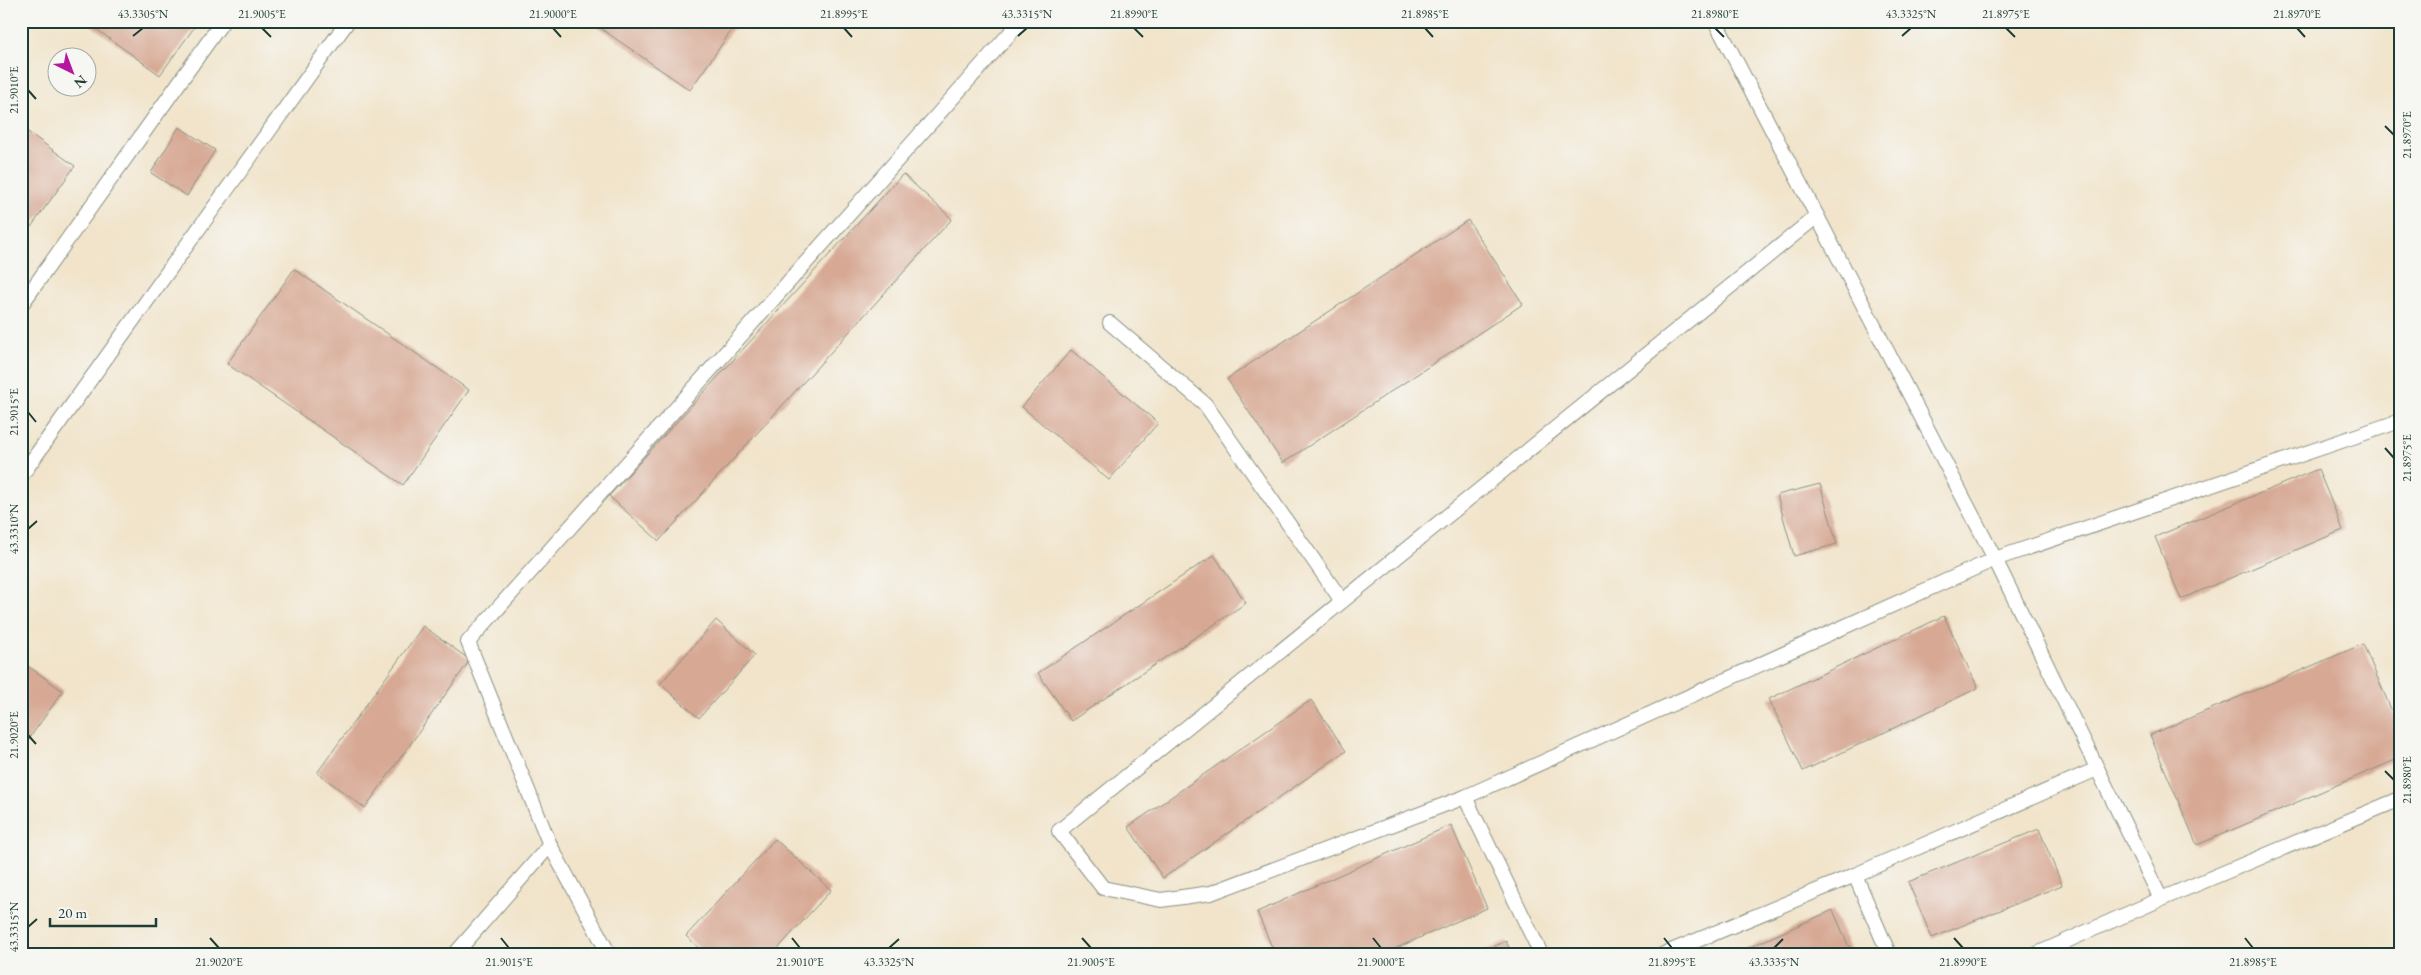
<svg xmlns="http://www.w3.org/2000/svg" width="2421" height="975" viewBox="0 0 2421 975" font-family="'EB Garamond',serif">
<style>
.building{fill:#d7a994}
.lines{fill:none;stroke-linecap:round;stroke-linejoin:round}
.service-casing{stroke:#889080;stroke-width:16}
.service{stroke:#fff;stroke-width:14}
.ticks{fill:none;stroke:#1f3d34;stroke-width:2}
.neatline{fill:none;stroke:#1f3d34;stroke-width:2}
.ticks-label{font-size:12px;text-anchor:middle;fill:#1f3d34}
</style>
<rect width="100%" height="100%" fill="#f6f6f2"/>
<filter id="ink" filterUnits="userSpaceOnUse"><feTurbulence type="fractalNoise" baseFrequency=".02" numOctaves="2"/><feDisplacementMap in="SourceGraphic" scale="10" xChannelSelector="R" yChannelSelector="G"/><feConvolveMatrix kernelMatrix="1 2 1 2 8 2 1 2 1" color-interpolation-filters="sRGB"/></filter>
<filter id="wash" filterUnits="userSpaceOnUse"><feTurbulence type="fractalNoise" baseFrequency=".0096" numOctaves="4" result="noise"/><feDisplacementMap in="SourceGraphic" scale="20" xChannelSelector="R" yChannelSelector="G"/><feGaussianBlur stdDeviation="1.12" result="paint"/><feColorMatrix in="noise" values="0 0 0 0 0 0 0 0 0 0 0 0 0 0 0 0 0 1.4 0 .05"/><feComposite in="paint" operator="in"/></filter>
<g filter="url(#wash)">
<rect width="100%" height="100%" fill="#f1e4cb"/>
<g id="blocks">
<!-- building -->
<g class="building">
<path d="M85 21H197L198 22 160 75Z"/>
<path d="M590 21H738L690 90Z"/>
<path d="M21 127 75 166 31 227 21 219Z"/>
<path d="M179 127 215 150 187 196 151 173Z"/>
<path d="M903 174 952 219 659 541 609 496Z"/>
<path d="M1468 220 1523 304 1283 463 1227 379Z"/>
<path d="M294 269 469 390 403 485 227 364Z"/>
<path d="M1071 350 1158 423 1109 480 1022 407Z"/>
<path d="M2318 469 2343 530 2181 599 2155 537Z"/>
<path d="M1820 484 1837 544 1794 556 1777 495Z"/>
<path d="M1214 555 1246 603 1071 721 1038 673Z"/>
<path d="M1944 616 1978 688 1803 771 1769 699Z"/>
<path d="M716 620 755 655 699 718 660 684Z"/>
<path d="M423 626 470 660 365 808 317 773Z"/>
<path d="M2363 644 2400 730V758L2197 845 2150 735Z"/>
<path d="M21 661 63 691 21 750Z"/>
<path d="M1311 700 1346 751 1163 878 1128 827Z"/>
<path d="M1451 825 1487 908 1383 954H1275L1257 912Z"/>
<path d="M2039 829 2062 885 1932 938 1908 882Z"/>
<path d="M775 839 831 890 773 954H705L686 936Z"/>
<path d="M1833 910 1852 954H1734Z"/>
<path d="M1506 941 1512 954H1478Z"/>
</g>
</g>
</g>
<g filter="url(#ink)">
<use href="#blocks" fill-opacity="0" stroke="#889080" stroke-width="1"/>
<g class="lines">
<defs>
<g id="service">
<path d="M1715 21 1817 216 1059 831 1103 888 1161 900 1211 893 1465 797 1995 559 2400 421"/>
<path d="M1817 216 1995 559 2161 899"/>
<path d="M21 305 223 21"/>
<path d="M1110 323 1205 404 1342 601"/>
<path d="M21 476 348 21"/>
<path d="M1465 797 1541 954"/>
<path d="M455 954 550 845"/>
<path d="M609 954 550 845 468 642 1021 21"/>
<path d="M1664 954 1855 875"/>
<path d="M1889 954 1855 875 2097 769"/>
<path d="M2037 954 2161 899 2400 799"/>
</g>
</defs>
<!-- service casing -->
<use href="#service" class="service-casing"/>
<!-- service -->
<use href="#service" class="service"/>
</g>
</g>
<!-- ticks -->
<path class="ticks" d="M262 28 271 37M553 28 561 37M844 28 852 37M1134 28 1143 37M1425 28 1433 37M1715 28 1724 37M2006 28 2015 37M2297 28 2305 37M133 36 143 28M1018 36 1027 28M1902 36 1911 28M28 90 36 99M2385 126 2394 135M28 412 36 422M2385 448 2394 458M28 529 37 521M28 735 36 744M2385 771 2394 780M28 927 37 919M210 938 219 948M501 938 509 948M792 938 800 948M1082 938 1091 948M1373 938 1381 948M1664 938 1672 948M1954 938 1963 948M2245 938 2253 948M889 948 899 939M1774 948 1783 939"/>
<!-- margin -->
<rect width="2421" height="975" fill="none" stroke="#f6f6f2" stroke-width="55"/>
<!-- north arrow -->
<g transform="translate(72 72) rotate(138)"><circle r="24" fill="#f6f6f2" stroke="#a0aca6"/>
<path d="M0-4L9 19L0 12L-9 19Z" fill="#b5179e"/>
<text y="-8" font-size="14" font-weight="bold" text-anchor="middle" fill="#1f3d34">N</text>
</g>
<!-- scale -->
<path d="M50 918v8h106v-8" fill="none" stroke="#1f3d34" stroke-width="2.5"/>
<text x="58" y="918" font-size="15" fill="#1f3d34" stroke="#f6f6f2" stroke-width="4" paint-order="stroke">20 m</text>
<rect x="28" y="28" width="2366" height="920" class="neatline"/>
<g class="ticks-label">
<text x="143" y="18">43.3305°N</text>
<text x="262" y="18">21.9005°E</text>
<text x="553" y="18">21.9000°E</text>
<text x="844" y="18">21.8995°E</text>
<text x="1027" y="18">43.3315°N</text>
<text x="1134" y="18">21.8990°E</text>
<text x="1425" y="18">21.8985°E</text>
<text x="1715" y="18">21.8980°E</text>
<text x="1911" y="18">43.3325°N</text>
<text x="2006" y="18">21.8975°E</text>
<text x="2297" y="18">21.8970°E</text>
<text transform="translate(14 90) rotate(-90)" y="4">21.9010°E</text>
<text transform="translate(2407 135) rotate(-90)" y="4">21.8970°E</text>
<text transform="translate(14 412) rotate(-90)" y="4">21.9015°E</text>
<text transform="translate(2407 458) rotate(-90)" y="4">21.8975°E</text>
<text transform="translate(14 529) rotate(-90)" y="4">43.3310°N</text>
<text transform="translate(14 735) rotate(-90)" y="4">21.9020°E</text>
<text transform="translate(2407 780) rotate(-90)" y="4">21.8980°E</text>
<text transform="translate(14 927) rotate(-90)" y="4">43.3315°N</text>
<text x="219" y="966">21.9020°E</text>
<text x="509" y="966">21.9015°E</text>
<text x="800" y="966">21.9010°E</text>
<text x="889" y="966">43.3325°N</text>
<text x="1091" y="966">21.9005°E</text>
<text x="1381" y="966">21.9000°E</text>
<text x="1672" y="966">21.8995°E</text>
<text x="1774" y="966">43.3335°N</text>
<text x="1963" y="966">21.8990°E</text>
<text x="2253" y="966">21.8985°E</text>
</g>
</svg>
